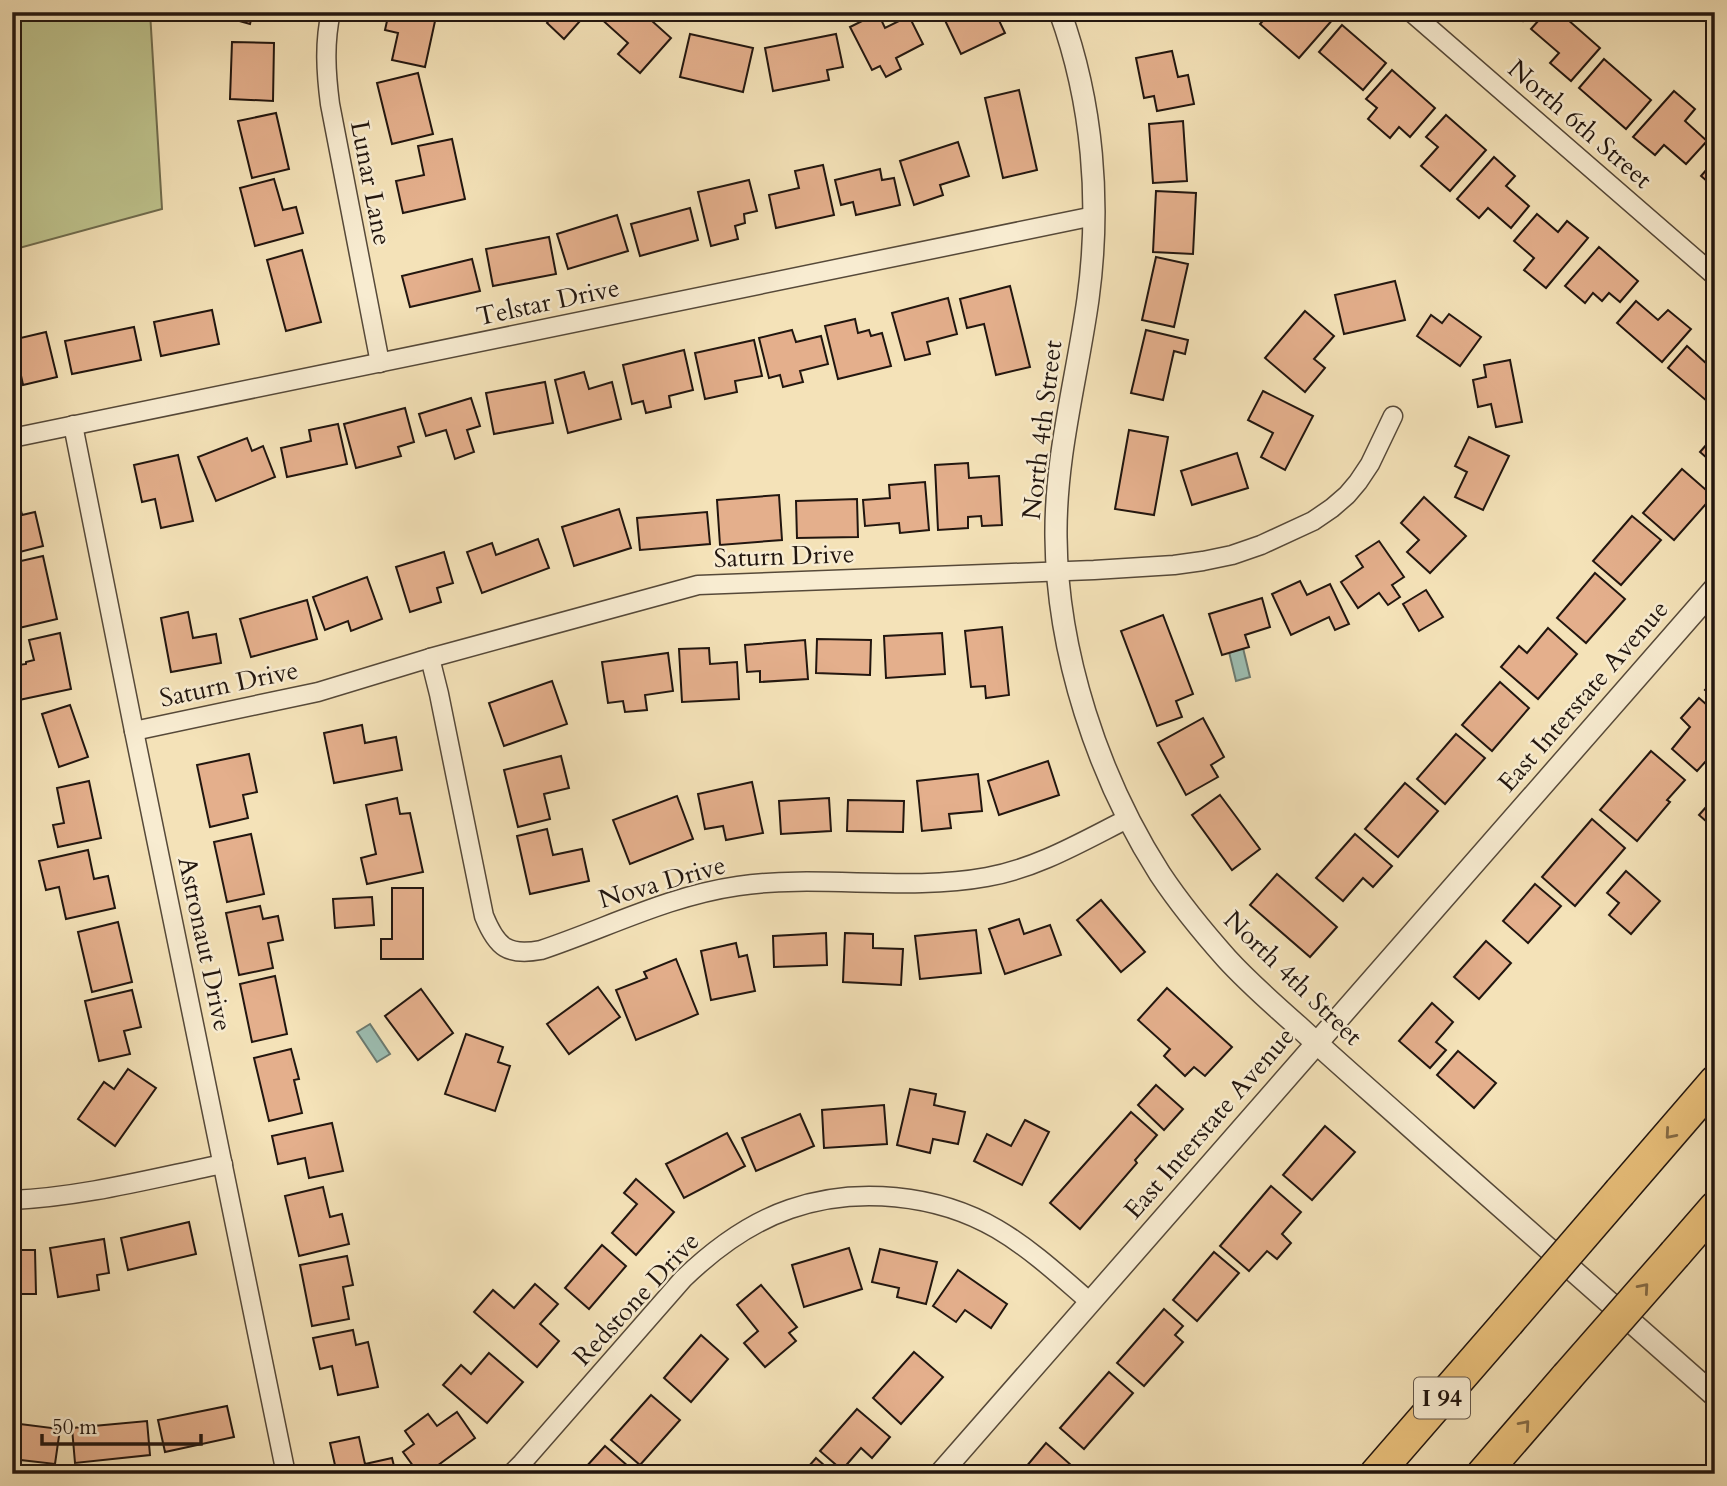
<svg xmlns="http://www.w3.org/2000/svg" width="1727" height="1486" viewBox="0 0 1727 1486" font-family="Cardo,serif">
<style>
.green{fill:#bec38d;stroke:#706c4e;stroke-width:2}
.water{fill:#9cbdb1;stroke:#6b7a70;stroke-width:2}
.building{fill:#e4af8c;stroke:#22160f;stroke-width:2}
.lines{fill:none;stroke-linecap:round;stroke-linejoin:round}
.minor-casing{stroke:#564939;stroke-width:21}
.tertiary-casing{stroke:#564939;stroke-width:24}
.motorway-casing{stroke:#22160f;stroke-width:35}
.minor{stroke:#f8ecd1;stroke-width:18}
.tertiary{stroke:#f8ecd1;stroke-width:21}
.motorway{stroke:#eac17c;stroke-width:32}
.motorway-bridge-casing{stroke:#22160f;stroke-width:35;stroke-linecap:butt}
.motorway-bridge{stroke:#eac17c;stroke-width:32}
.oneway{stroke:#866c46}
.labels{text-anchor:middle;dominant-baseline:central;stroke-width:5;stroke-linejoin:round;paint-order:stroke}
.shield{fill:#f8ecd1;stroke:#625649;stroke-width:2}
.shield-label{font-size:24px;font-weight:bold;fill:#22160f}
.street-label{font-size:26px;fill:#22160f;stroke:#f8ecd1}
</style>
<rect width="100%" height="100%" fill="#f4e2b8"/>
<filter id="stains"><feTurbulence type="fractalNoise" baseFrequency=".00286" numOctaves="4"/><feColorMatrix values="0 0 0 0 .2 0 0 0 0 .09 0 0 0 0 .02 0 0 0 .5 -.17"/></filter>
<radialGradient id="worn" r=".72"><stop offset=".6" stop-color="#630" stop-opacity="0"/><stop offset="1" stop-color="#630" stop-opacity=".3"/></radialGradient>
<!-- green -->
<path class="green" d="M12 12H150L162 209 12 250Z"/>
<!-- water -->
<g class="water">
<path d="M1243 648 1250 677 1236 681 1229 652Z"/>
<path d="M370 1024 390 1054 377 1062 357 1032Z"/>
</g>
<!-- building -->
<g class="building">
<path d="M218 12H253L250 24 218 15Z"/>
<path d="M389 12H437L425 67 392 60 398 33 385 30Z"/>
<path d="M554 12H588L564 39 547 23 555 13Z"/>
<path d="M603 12H642L671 38 640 73 618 54 628 43 599 17Z"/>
<path d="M941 12H978L979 14 995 12 1005 33 961 54Z"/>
<path d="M1271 12H1288L1297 20 1304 12H1327L1334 18 1299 58 1260 24Z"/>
<path d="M1514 12H1531L1523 21Z"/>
<path d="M1546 12H1559L1600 48 1571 81 1550 63 1559 53 1531 29Z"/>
<path d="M878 13 885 28 909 16 923 44 896 58 901 69 886 77 880 66 872 70 850 27Z"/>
<path d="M1342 25 1386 63 1363 90 1319 52Z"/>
<path d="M690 34 753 48 743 92 680 77Z"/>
<path d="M836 34 843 67 827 70 829 80 773 91 765 48Z"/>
<path d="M232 42 274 43 273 101 230 99Z"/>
<path d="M1172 51 1178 77 1188 75 1194 104 1157 111 1154 96 1144 98 1136 58Z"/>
<path d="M1604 59 1651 100 1626 129 1579 88Z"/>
<path d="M1392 70 1435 108 1410 137 1399 127 1390 138 1368 119 1377 108 1366 99Z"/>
<path d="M418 73 433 134 392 144 377 83Z"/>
<path d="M1019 90 1037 170 1003 178 985 98Z"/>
<path d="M1674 91 1695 109 1685 121 1707 141 1686 164 1664 145 1655 155 1633 137Z"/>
<path d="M276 113 289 169 252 178 238 121Z"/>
<path d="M1446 115 1486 150 1450 191 1421 166 1438 147 1426 137Z"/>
<path d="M1183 121 1187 181 1153 183 1149 124Z"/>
<path d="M452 139 465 199 403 213 396 181 424 175 418 146Z"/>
<path d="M958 142 969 176 940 185 943 195 914 205 900 161Z"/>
<path d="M1494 157 1515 176 1506 186 1529 206 1511 228 1488 208 1479 218 1457 199Z"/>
<path d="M1715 160V188L1701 176Z"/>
<path d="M823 165 834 215 776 228 769 195 799 188 795 171Z"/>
<path d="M880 169 882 180 894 178 900 205 856 215 853 202 841 205 835 180Z"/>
<path d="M274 179 283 210 296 207 303 233 255 246 240 188Z"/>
<path d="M749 180 757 211 744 214 745 223 735 226 738 239 711 246 698 192Z"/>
<path d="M1156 191 1196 193 1193 254 1153 252Z"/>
<path d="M690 208 698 240 640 256 631 224Z"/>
<path d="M1537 214 1558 232 1567 221 1588 238 1546 288 1524 270 1534 258 1514 241Z"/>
<path d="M617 215 628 251 568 269 557 234Z"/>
<path d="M549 237 556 274 493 286 486 249Z"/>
<path d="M1599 247 1638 281 1620 302 1609 293 1602 301 1593 293 1585 303 1565 286Z"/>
<path d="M302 250 321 322 286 331 267 260Z"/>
<path d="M1156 257 1188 264 1174 327 1142 320Z"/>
<path d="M472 259 480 291 410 307 402 276Z"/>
<path d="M1395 281 1405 320 1344 334 1335 295Z"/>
<path d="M1010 286 1030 367 996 375 984 324 967 328 960 299Z"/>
<path d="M948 298 957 334 927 342 930 354 905 360 892 313Z"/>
<path d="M1636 301 1658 320 1668 310 1691 329 1662 362 1617 323Z"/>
<path d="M212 310 219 344 161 356 154 322Z"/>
<path d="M1305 311 1334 336 1314 359 1325 368 1305 392 1265 358Z"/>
<path d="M1449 314 1481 337 1460 366 1417 336 1431 315 1442 323Z"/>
<path d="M855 319 858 333 869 330 871 336 882 333 891 366 838 379 825 326Z"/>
<path d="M134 327 141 360 72 374 65 341Z"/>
<path d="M792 330 796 342 821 336 828 364 800 371 803 382 783 387 780 375 769 378 759 338Z"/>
<path d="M1146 330 1188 340 1185 354 1174 351 1163 400 1131 393Z"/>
<path d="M46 332 57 377 23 385 20 371 12 373V340Z"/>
<path d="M754 340 762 376 735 381 737 392 705 399 695 353Z"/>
<path d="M1687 346 1707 364 1715 355V395L1708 402 1668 368Z"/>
<path d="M684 350 693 390 669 396 671 407 646 413 643 401 632 404 623 365Z"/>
<path d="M1510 360 1522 422 1496 427 1491 404 1478 407 1473 380 1486 377 1484 365Z"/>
<path d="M584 372 589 389 612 382 621 419 568 433 555 380Z"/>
<path d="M545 382 553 423 494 434 486 393Z"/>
<path d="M1263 391 1313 416 1285 470 1261 457 1273 433 1248 420Z"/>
<path d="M471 398 480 426 467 430 474 452 455 459 446 430 426 436 419 414Z"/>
<path d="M405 408 414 442 398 447 401 456 356 468 344 424Z"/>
<path d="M338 424 347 464 287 477 281 448 311 441 309 430Z"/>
<path d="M1129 430 1168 437 1154 515 1115 509Z"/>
<path d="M1715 435V465L1700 452Z"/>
<path d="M1469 437 1509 456 1483 510 1455 497 1467 472 1455 466Z"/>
<path d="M247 438 252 451 263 446 275 477 216 501 198 457Z"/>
<path d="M1237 453 1248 488 1192 505 1181 471Z"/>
<path d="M178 455 193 521 161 528 155 499 142 502 134 465Z"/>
<path d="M968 463 969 478 999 476 1002 525 982 526 981 516 968 517V528L938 530 935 465Z"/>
<path d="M1682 469 1713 496 1674 540 1643 513Z"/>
<path d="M925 482 929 530 900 533 899 523 865 526 863 500 890 498 889 485Z"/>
<path d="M15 486 22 515 35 512 43 546 12 554V487Z"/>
<path d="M779 495 782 540 720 545 717 500Z"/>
<path d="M1424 497 1466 536 1430 573 1407 552 1419 540 1401 523Z"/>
<path d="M857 499 858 537 797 538 796 501Z"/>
<path d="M619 509 631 548 574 566 562 527Z"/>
<path d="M707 512 710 544 640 550 637 518Z"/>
<path d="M1632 516 1661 540 1621 585 1593 561Z"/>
<path d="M538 539 549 568 482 593 467 552 492 543 496 555Z"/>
<path d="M1379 541 1404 577 1392 585 1400 597 1388 605 1379 593 1358 608 1341 582 1363 567 1356 556Z"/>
<path d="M444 552 453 583 437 588 441 602 410 612 396 567Z"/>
<path d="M43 556 57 619 19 628 12 597V563Z"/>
<path d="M1595 573 1625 599 1586 643 1557 618Z"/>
<path d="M367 577 382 619 351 631 348 621 325 630 313 597Z"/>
<path d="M1300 581 1307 595 1330 584 1349 624 1335 630 1329 617 1291 635 1272 594Z"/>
<path d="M1426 590 1443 617 1419 631 1403 604Z"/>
<path d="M1262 598 1270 627 1245 635 1249 647 1222 655 1209 614Z"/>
<path d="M307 600 317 639 251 657 240 619Z"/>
<path d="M188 612 193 638 216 634 221 663 171 672 161 618Z"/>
<path d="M1163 615 1193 694 1176 701 1182 717 1157 726 1121 631Z"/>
<path d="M1002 627 1009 695 986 698 985 686 971 687 965 631Z"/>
<path d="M1548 628 1577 654 1538 699 1501 667 1519 646 1527 653Z"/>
<path d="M60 633 71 689 19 700 12 666 26 664V662L34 660 29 640Z"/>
<path d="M942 633 945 674 886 678 884 636Z"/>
<path d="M817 639 871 640 870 675 816 673Z"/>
<path d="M805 640 808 679 760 682V671L747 672 745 645Z"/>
<path d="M709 648 710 664 737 662 739 699 682 702 679 649Z"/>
<path d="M668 653 673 691 645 695 647 710 625 712 623 701 608 703 602 662Z"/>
<path d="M1715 679V699L1705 690Z"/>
<path d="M552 681 567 724 504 746 489 703Z"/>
<path d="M1500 682 1529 708 1492 751 1462 725Z"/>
<path d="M1699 698 1715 712V751L1697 771 1672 749 1690 727 1681 718Z"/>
<path d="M70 705 88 757 59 767 42 714Z"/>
<path d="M1203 718 1224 757 1211 765 1218 777 1186 795 1158 743Z"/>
<path d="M362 725 365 743 396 737 402 770 334 783 324 733Z"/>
<path d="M1456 734 1485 758 1445 804 1417 779Z"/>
<path d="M1651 751 1685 780 1667 800 1670 802 1637 841 1600 810Z"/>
<path d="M249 754 257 792 243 795 248 818 210 827 197 765Z"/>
<path d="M561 756 569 788 544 794 550 819 518 827 504 770Z"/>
<path d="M1048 761 1059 795 999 815 988 781Z"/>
<path d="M978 774 982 811 949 814 951 828 922 831 917 781Z"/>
<path d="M89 781 101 838 58 847 53 825 64 823 57 788Z"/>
<path d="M752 782 763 833 726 840 723 826 705 829 698 794Z"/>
<path d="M1405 783 1438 811 1398 857 1365 829Z"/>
<path d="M1220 795 1260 849 1232 870 1192 815Z"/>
<path d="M677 796 693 839 630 864 613 820Z"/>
<path d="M1715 797V829L1699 815Z"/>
<path d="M397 798 400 814 410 813 423 872 367 884 361 858 376 854 366 805Z"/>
<path d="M829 798 831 831 781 834 779 801Z"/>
<path d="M848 800 904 801 903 832 847 831Z"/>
<path d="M1592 819 1625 848 1575 906 1542 877Z"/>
<path d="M547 829 553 855 582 849 589 881 530 894 517 836Z"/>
<path d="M251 834 264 894 227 902 214 842Z"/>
<path d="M1355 834 1392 866 1373 887 1363 878 1343 901 1316 878Z"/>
<path d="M88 850 94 879 108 876 115 908 66 919 59 887 46 890 39 861Z"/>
<path d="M1626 871 1660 901 1631 934 1609 915 1619 903 1607 893Z"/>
<path d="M1277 874 1337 927 1310 957 1250 905Z"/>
<path d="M1535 884 1561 906 1528 943 1503 921Z"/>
<path d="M392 888H423V959H381V939H392Z"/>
<path d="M372 897 374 925 335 928 333 899Z"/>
<path d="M1101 900 1145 952 1121 972 1077 920Z"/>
<path d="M260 906 263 919 278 916 283 940 268 943 273 968 239 975 226 913Z"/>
<path d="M1019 919 1024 934 1050 925 1061 955 1005 974 989 929Z"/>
<path d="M118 922 132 982 92 992 78 932Z"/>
<path d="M976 930 981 973 920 979 915 936Z"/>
<path d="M826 933 827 965 774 967 773 936Z"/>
<path d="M845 933 873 934V948L903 949 901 985 843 982Z"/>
<path d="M1486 941 1511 963 1479 999 1454 977Z"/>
<path d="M736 943 739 957 747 955 755 991 711 1000 701 951Z"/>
<path d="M676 959 698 1014 636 1040 616 990 647 978 644 972Z"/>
<path d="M275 976 287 1034 252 1042 240 984Z"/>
<path d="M598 987 620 1017 569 1054 547 1024Z"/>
<path d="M1167 988 1232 1047 1205 1076 1194 1067 1185 1076 1164 1056 1170 1049 1138 1020Z"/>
<path d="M421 989 453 1033 418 1060 385 1016Z"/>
<path d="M132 990 141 1027 124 1031 130 1054 99 1061 85 1001Z"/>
<path d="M1432 1003 1453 1022 1436 1042 1446 1050 1430 1068 1399 1041Z"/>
<path d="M466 1034 503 1047 498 1062 510 1066 495 1111 445 1094Z"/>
<path d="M291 1049 299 1079 294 1080 302 1113 269 1121 254 1058Z"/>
<path d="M1458 1051 1496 1083 1474 1108 1437 1075Z"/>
<path d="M128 1069 156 1088 115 1146 78 1119 104 1082 114 1089Z"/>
<path d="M1156 1085 1183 1109 1164 1130 1138 1105Z"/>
<path d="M910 1089 936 1094 934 1105 965 1112 958 1144 933 1139 930 1153 897 1145Z"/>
<path d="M884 1105 887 1144 824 1148 822 1110Z"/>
<path d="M1131 1112 1157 1135 1135 1160 1137 1163 1080 1229 1050 1203Z"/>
<path d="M800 1114 814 1146 756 1171 742 1138Z"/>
<path d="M1025 1120 1049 1132 1022 1185 974 1161 987 1134 1011 1146Z"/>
<path d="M332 1123 343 1171 309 1178 305 1158 278 1164 272 1136Z"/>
<path d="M1325 1126 1355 1152 1312 1200 1283 1175Z"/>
<path d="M727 1133 745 1166 684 1198 666 1164Z"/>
<path d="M636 1179 674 1212 636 1255 612 1233 637 1204 624 1193Z"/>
<path d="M1271 1186 1301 1212 1282 1234 1291 1243 1277 1259 1267 1251 1249 1271 1220 1246Z"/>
<path d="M323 1187 330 1217 342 1214 349 1244 299 1256 285 1196Z"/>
<path d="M189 1222 196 1254 128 1270 121 1238Z"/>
<path d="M104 1239 109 1273 97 1275 99 1290 58 1297 50 1248Z"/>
<path d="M602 1245 626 1266 589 1309 565 1288Z"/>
<path d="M849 1248 862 1289 804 1307 792 1265Z"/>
<path d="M880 1249 937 1262 926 1304 897 1297 899 1288 872 1282Z"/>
<path d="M12 1250H35L36 1294H19V1304H12Z"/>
<path d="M1214 1252 1239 1273 1197 1321 1173 1300Z"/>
<path d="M347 1256 353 1285 343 1287 349 1319 312 1326 300 1265Z"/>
<path d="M958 1270 1007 1304 991 1328 965 1310 956 1322 933 1306Z"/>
<path d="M535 1284 558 1304 540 1324 559 1341 537 1367 474 1312 493 1290 514 1308Z"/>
<path d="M761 1285 797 1327 789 1333 796 1341 765 1367 744 1343 758 1331 737 1305Z"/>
<path d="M1164 1309 1183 1326 1175 1335 1183 1342 1144 1386 1117 1363Z"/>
<path d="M353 1330 356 1345 368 1342 378 1387 338 1395 332 1366 320 1369 313 1338Z"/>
<path d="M701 1335 728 1359 691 1402 664 1378Z"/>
<path d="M914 1352 943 1377 901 1424 873 1398Z"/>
<path d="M489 1353 523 1382 487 1423 443 1385 461 1365 471 1374Z"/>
<path d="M1109 1372 1133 1393 1084 1449 1060 1428Z"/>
<path d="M651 1395 680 1420 640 1465 611 1440Z"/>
<path d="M227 1406 234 1437 165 1452 158 1420Z"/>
<path d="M857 1409 890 1437 872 1458 861 1448 842 1470 820 1451Z"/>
<path d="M457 1412 475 1438 426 1474H419L403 1452 414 1444 405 1431 428 1414 437 1426Z"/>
<path d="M147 1421 150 1455 75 1463 72 1428Z"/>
<path d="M12 1423 60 1429 55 1464 12 1459Z"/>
<path d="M359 1437 365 1464 392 1458 396 1474H337L330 1443Z"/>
<path d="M1046 1443 1071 1465 1063 1474H1020Z"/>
<path d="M605 1446 637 1474H591L585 1468Z"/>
<path d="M816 1458 834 1474H802Z"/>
</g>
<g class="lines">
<defs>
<g id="minor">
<path d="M331 12C324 43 326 73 330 104L380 363"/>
<path d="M1411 12 1715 276"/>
<path d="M73 425 134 731 286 1474"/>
<path d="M12 438 1094 216"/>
<path d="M430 658 439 694 484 916C497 948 508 956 541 950 607 928 668 896 738 886 820 874 905 892 987 877 1038 868 1083 841 1129 818"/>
<path d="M134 731 318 692 430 658 698 585 1094 570 1174 565 1203 561 1232 555 1261 545 1313 521 1332 508 1347 495 1358 482 1370 464 1393 416"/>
<path d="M12 1200C83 1197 154 1178 223 1164"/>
<path d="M511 1474 522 1463 683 1279C714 1249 749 1223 790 1209 856 1186 937 1194 997 1229 1031 1249 1060 1276 1090 1302"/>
</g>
<g id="tertiary">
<path d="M1060 12C1093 103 1101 203 1088 299 1077 378 1055 456 1056 537 1057 653 1098 777 1160 874 1180 904 1203 932 1227 959 1249 983 1274 1005 1299 1027 1340 1065 1382 1101 1423 1138 1520 1224 1617 1310 1715 1396"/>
<path d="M940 1474 1715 588"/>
</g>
<g id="motorway">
<path d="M1620 1192 1715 1082"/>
<path d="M1675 1254 1715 1208"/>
<path d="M1376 1474 1508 1322"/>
<path d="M1483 1474 1567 1377"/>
</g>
</defs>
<!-- minor casing -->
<use href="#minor" class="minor-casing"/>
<!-- tertiary casing -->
<use href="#tertiary" class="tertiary-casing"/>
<!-- motorway casing -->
<use href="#motorway" class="motorway-casing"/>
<!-- minor -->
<use href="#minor" class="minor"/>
<!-- tertiary -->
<use href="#tertiary" class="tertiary"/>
<!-- motorway -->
<use href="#motorway" class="motorway"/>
<defs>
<g id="motorway-bridge">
<path d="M1508 1322 1620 1192"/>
<path d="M1567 1377 1675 1254"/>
</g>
</defs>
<!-- motorway-bridge casing -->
<use href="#motorway-bridge" class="motorway-bridge-casing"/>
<!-- motorway-bridge -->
<use href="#motorway-bridge" class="motorway-bridge"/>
</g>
<!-- one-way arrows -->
<defs><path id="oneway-chevron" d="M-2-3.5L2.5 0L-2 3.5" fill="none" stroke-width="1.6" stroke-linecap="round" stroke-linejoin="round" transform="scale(1.75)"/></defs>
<g class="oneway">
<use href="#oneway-chevron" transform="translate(1670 1134) rotate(131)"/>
<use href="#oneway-chevron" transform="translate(1644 1288) rotate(-49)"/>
<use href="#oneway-chevron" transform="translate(1525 1425) rotate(-49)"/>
</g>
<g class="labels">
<!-- shield labels -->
<rect class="shield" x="1414" y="1377.5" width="56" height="41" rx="5"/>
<g class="shield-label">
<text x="1442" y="1398">I 94</text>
</g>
<!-- street labels -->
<g class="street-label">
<text transform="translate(1580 124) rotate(41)">North 6th Street</text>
<text transform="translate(371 183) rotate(79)">Lunar Lane</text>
<text transform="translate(548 302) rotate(-12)">Telstar Drive</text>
<text transform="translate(1042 430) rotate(-83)">North 4th Street</text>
<text transform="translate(784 556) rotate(-2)">Saturn Drive</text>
<text transform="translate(229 684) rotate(-12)">Saturn Drive</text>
<text transform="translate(1583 696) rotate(-49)">East Interstate Avenue</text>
<text transform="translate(662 882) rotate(-16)">Nova Drive</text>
<text transform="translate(205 944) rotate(78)">Astronaut Drive</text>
<text transform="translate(1293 978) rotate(44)">North 4th Street</text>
<text transform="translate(1209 1123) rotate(-49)">East Interstate Avenue</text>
<text transform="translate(636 1299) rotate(-47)">Redstone Drive</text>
</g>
</g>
<!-- margin -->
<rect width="1727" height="1486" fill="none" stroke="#f4e2b8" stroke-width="42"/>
<rect x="14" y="14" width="1699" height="1458" fill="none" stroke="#22160f" stroke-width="3.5"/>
<rect x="21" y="21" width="1685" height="1444" fill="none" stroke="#22160f" stroke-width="2"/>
<!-- scale -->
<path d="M42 1434v10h159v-10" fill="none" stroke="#22160f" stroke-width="3.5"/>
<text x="52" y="1434" font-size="21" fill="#22160f" stroke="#f8ecd1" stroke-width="5" paint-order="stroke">50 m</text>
<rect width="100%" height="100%" filter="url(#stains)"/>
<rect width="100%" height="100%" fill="url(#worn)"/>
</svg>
